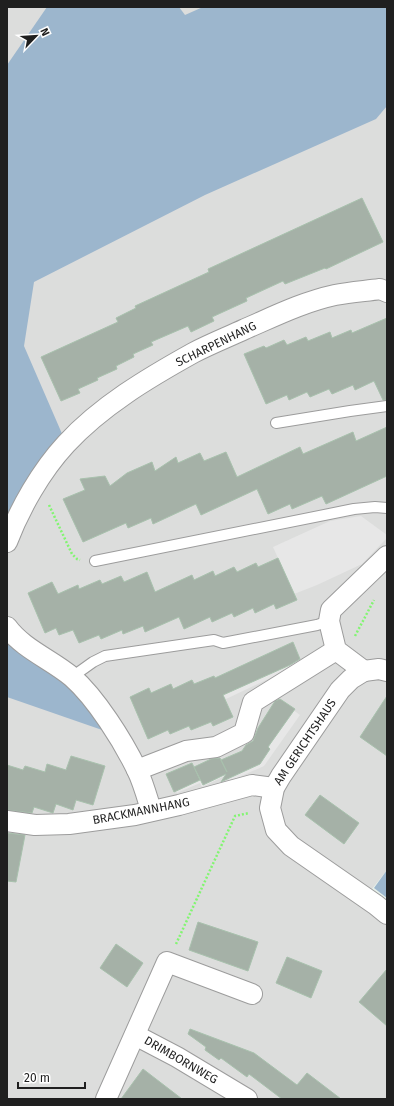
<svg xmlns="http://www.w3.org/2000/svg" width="394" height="1106" viewBox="0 0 394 1106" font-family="'Fira Sans',sans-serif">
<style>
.residential{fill:#dcdddc}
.forest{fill:#9cb6cd}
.parking{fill:#e7e7e7}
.building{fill:#a5b1a7;stroke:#a8c1ad}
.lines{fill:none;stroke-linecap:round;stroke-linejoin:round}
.service-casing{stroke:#9c9c9c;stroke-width:12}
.minor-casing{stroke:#9c9c9c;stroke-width:22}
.path{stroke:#82f571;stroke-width:2.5;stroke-dasharray:2 2;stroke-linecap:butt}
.service{stroke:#fff;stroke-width:10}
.minor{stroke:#fff;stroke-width:20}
.labels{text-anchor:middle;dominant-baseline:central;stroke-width:4;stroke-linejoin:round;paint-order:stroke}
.street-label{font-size:12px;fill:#1f1f1f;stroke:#fff}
</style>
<rect width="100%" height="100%" fill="#e6f0ea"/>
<!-- residential -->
<path class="residential" d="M7 7H387V870L364 899 387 918V1099H7Z"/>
<!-- forest -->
<g class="forest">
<path d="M47 7H179L185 15 203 7H387V106L376 119 205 195 34 282 24 346 63 436 7 520V65Z"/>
<path d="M7 636 65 680 105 731 7 697Z"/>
<path d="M387 870V898L374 888Z"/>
</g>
<!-- parking -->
<g class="parking">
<path d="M361 516 387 535V538L362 564 317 585 294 594 273 547 330 521Z"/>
<path d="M293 642 302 663 226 699 223 695 215 678Z"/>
<path d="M281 701 300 715 264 766 230 781 227 775 202 787 200 783 177 793 169 776 195 770 219 758 221 763 250 750Z"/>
</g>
<!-- building -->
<g class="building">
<path d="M362 198 383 242 326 269 325 268 285 284 283 281 246 298 247 301 212 317 214 321 191 332 188 326 151 342 153 345 133 354 134 357 116 366 117 369 97 378 98 380 78 389 80 393 61 401 41 357 118 322 116 318 136 308 135 306 209 272 208 269Z"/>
<path d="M387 318V400H383L374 381 355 390 353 385 332 394 329 389 310 397 307 392 289 400 287 395 266 404 244 354 264 346 266 348 284 340 287 345 306 337 308 341 330 332 332 338 351 330 352 333Z"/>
<path d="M387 427V476L326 504 322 496 292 509 290 504 268 514 257 489 201 515 196 504 153 524 151 518 128 528 126 523 83 542 63 499 85 490 80 479 105 476 110 486 127 473 152 462 155 471 176 457 178 463 200 453 204 461 226 452 237 477 300 447 303 454 353 432 356 441Z"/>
<path d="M278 558 297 600 276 609 274 604 255 613 253 608 234 617 232 613 212 622 210 617 184 629 179 617 145 632 143 626 123 634 122 630 101 639 99 635 79 643 73 630 59 635 56 628 45 633 28 593 52 582 58 594 78 585 79 589 100 580 102 584 121 576 124 582 147 572 155 592 192 575 194 580 213 571 215 576 234 567 237 572 256 563 258 567Z"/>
<path d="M293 642 300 659 290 665 223 695 233 717 213 726 211 722 191 730 189 726 170 734 168 730 148 739 130 697 149 688 151 693 171 684 173 689 192 680 194 684 214 676 215 678Z"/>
<path d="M387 696V756L360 737Z"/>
<path d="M280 699 295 709 268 747 270 749 260 764 223 781 221 782 226 774 203 785 194 767 211 759 220 758 227 772 221 760 242 751 246 745 253 741 258 728 275 701Z"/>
<path d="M71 756 105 766 93 805 76 800 73 810 56 804 53 813 34 807 32 813 7 810V765L23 770 25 766 45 772 47 764 66 770Z"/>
<path d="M192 763 200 780 174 792 166 774Z"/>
<path d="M320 795 359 823 344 844 305 815Z"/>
<path d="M7 833 25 835 16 882 7 881Z"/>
<path d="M198 922 258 942 248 971 189 950Z"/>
<path d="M116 944 143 963 127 987 100 968Z"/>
<path d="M287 957 322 971 311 998 276 983Z"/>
<path d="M387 969V1026L359 1002Z"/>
<path d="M190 1029 254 1053 297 1085 307 1073 341 1099H282L249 1074 247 1077 221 1058 219 1060 205 1050 206 1047 188 1034Z"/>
<path d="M143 1069 182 1099H121Z"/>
</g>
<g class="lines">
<defs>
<g id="service">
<path d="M276 423 350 411 387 406"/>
<path d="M95 561 354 509 375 507 387 508"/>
<path d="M72 677 93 662 105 656 214 640 223 643 317 625 329 621"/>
</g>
<g id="minor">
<path d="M7 542C20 508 41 471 66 444 101 406 148 378 193 353 210 344 228 337 245 329 275 316 303 302 335 295 350 292 366 291 380 289L387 292"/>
<path d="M387 556 331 610 329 621 336 650 364 671 351 679 340 690 281 776 274 788 270 808 276 830 291 846 376 905 387 914"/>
<path d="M7 627C23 649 52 660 72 677 96 698 123 741 137 770 143 782 147 797 151 810"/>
<path d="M364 671 379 669 387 671"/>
<path d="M137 770 186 751 216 747 244 733 253 702 336 650"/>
<path d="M7 821 35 825 69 824 135 815 179 805 252 785 274 788"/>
<path d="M135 1035 177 1057 247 1099"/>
<path d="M106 1099 167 962 252 994"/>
</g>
</defs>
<!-- service casing -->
<use href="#service" class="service-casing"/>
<!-- minor casing -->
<use href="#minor" class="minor-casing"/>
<!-- path -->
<g class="path">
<path d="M49 505 72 554 77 559 80 560"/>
<path d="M355 636 374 600"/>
<path d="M176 944 235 816 249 813"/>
</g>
<!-- service -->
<use href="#service" class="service"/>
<!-- minor -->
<use href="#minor" class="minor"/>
</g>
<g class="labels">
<!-- street labels -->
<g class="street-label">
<text transform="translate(216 344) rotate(-26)">SCHARPENHANG</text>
<text transform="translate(305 742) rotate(-56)">AM GERICHTSHAUS</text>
<text transform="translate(141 811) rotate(-11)">BRACKMANNHANG</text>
<text transform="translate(181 1060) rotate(30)">DRIMBORNWEG</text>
</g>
</g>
<!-- border -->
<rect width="394" height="1106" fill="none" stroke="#1f1f1f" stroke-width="16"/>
<!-- north arrow -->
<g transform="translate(36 36) rotate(65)" stroke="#ffffff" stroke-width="3" paint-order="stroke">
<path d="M0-3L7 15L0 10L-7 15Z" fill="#1f1f1f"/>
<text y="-6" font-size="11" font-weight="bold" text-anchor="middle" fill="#1f1f1f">N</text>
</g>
<!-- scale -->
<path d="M18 1082v6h67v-6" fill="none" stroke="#1f1f1f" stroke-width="2"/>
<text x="24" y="1082" font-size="12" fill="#1f1f1f" stroke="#ffffff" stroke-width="3" paint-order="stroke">20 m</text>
</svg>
